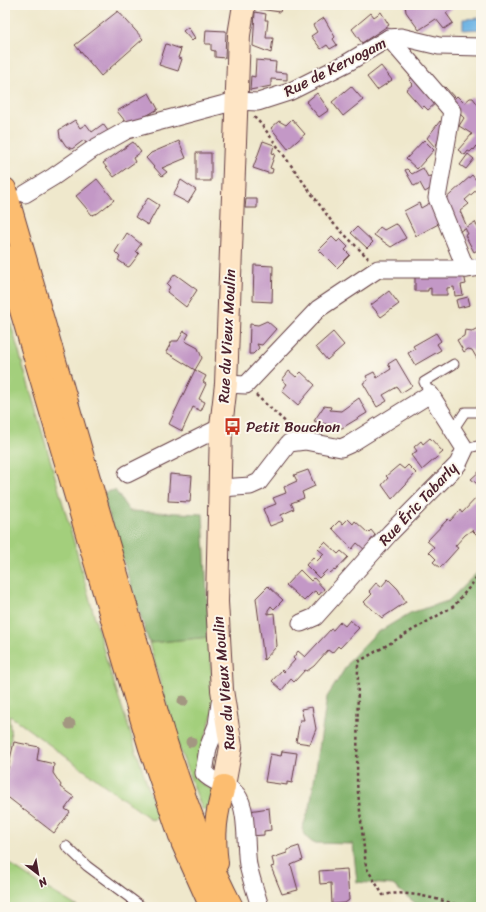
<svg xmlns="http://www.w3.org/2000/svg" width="486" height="912" viewBox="0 0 486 912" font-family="Sriracha,sans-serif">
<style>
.green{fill:#a3cf7c;stroke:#767754}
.forest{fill:#82b26c;stroke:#66684c}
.water{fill:#6db4e4;stroke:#5c6a88}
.building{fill:#c398c6}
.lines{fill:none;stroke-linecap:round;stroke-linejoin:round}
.lane-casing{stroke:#633d43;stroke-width:11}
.street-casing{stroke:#633d43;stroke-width:19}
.secondary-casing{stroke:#633d43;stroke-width:24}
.primary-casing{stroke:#633d43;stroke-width:24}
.path{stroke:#633d43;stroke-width:2.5;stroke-dasharray:3 3;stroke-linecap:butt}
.lane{stroke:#fff;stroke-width:9}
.street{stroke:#fff;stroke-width:17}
.secondary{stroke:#fee5c5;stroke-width:22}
.primary{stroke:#fcbd6f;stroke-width:22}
.tree{fill:#a39781}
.labels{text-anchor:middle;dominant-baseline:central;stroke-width:4;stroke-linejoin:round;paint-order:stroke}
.street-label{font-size:15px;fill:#4a1f2b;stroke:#fbf7ec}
.poi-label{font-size:15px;fill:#4a1f2b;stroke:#fbf7ec;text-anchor:start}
</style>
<rect width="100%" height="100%" fill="#fbf7ec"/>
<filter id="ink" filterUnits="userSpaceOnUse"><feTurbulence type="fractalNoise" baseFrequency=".025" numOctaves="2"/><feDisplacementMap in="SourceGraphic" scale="8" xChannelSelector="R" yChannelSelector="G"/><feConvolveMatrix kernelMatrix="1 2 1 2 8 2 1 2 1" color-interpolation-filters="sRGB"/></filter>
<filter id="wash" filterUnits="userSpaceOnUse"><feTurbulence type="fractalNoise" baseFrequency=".012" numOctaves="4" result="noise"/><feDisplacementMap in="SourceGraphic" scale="16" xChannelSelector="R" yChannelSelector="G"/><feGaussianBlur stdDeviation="0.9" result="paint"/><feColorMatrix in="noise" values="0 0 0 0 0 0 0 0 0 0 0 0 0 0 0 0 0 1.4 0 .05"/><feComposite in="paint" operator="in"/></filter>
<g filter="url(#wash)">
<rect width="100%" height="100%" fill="#efe8cc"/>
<!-- green -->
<g class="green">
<path d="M5 304 70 528 107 662 158 817 152 820 9 715 11 739 5 753Z"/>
<path d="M209 637 214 709 196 766 199 782 207 787 217 790 208 810 202 809 178 745 149 643Z"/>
<path d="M5 861 36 882 78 907H5Z"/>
</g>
<!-- forest -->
<g class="forest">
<path d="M115 490 129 511 203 514 209 637 149 643 102 493Z"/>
<path d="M481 569V907H420L393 885 357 882 353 844 313 843 307 838 302 829 310 807 327 697 351 659 375 634 410 613 448 601Z"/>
</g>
<!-- water -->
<path class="water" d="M481 18V29L463 30V19Z"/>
<g id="blocks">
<!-- building -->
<g class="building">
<path d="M260 5H282L280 12 259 9Z"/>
<path d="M405 5H458L446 13 453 23 444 29 436 19 419 30 406 12Z"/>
<path d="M118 11 143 39 101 76 75 45Z"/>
<path d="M255 12 266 14 265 20H268L266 38H273L271 53 253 46Z"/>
<path d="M381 12 389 25 362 43 352 29 371 13 374 17Z"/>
<path d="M324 18 335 37 333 39 337 45 330 49 327 45 321 49 311 36 317 32 313 25Z"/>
<path d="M188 27 195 38 192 41 183 31Z"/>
<path d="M206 30 226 31 225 58 215 57V51L211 50V44H205Z"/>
<path d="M166 44 181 49 178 58 182 59 178 71 159 65Z"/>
<path d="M256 60 276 62 275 72 287 73V80L271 79V86L250 90 251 76 255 77Z"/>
<path d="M381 66 392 80 377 90 367 77Z"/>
<path d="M416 74 437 102 428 110 424 106 422 108 406 90 413 84 409 80Z"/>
<path d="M351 86 363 100 343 116 332 102Z"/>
<path d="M445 87 455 98 457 96 464 103 470 98H473L481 109V140L474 150 473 149 470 152 468 151 465 155 458 150 472 134 459 126 464 118 440 92Z"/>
<path d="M149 93 158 109 129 126 117 111Z"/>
<path d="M317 93 329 110 319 117 306 102Z"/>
<path d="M292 119 305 134 288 149 271 128 279 121 286 125Z"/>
<path d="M75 120 80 128 86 124 92 132 103 124 111 135 90 149 84 140 72 149 66 146 60 137 59 130Z"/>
<path d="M440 121 446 126 435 147 427 138Z"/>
<path d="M424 140 434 150 417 169 406 159Z"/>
<path d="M179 141 186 158 162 168 167 172 162 176 146 158 151 153Z"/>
<path d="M263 141 274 145 272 153 275 154 270 168 273 169 272 173H268L253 168Z"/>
<path d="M133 142 141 152 133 158 135 162 114 177 103 163Z"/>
<rect x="196" y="153" width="15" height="28"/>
<path d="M468 154 474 159 466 169 460 165Z"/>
<path d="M423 168 428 177 430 176 434 182 433 187 425 192 420 183 414 186 405 170 407 169 412 174Z"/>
<path d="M472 175 481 186 465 200 469 204 460 211 467 227 475 222 478 228 481 227V248L474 252 465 235 468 234 465 228 457 233 450 215 453 214 442 202Z"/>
<path d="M97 179 114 200 98 213 92 215 76 196Z"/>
<path d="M181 180 196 190 188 203 173 195Z"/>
<path d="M148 198 159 205 148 225 135 217Z"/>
<path d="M246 199H257V208H245Z"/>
<path d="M435 200 444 221 416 236 404 211 419 203 421 208Z"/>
<path d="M395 224 398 225 406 238 391 247 374 235 380 227 384 230Z"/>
<path d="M357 227 373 242 367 248 351 233Z"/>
<path d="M127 233 141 244 136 251 139 254 130 266 128 267 118 260 120 257 115 252Z"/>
<path d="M332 237 337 242 340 239 348 247 345 250 350 255 337 268 319 250Z"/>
<path d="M254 265 273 266 272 302 253 301Z"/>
<path d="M175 274 197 290 186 307 167 292 170 287 167 284Z"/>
<path d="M464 274 466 284 461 285 463 295 455 296 454 287 447 288V295H431V288L428 289V291H415V277Z"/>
<path d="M389 291 399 304 381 317 371 305Z"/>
<path d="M468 297 470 305 458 308 456 300Z"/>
<path d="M267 321 276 329 262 345 257 344 259 348 253 354H249L250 324 258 325Z"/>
<path d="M478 328 481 333V360L479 362 472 350 468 349 464 352 457 340 464 336 465 330 472 331Z"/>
<path d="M184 331 189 334 185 341 198 348 202 358 195 370 166 352 172 341H178Z"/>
<path d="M333 332 344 345 327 360 316 347Z"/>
<path d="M436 333 441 341 437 344 441 350 415 365 408 353 415 349 413 346Z"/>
<path d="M396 359 412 386 401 393 397 387 383 395 387 401 377 407 363 383 368 380 366 376 374 372 377 378 391 369 388 364Z"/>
<path d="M195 370 206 376 203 382 206 384 199 399 205 402 201 411 193 407 182 431 169 424Z"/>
<path d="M289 371 296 377 301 372 315 385 298 405 282 391 287 384 282 380Z"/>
<path d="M359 398 367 413 342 428 314 421 324 406 331 407 330 410 341 411Z"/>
<path d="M430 438 443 452 422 470 411 455 417 451 414 447 421 441 423 444Z"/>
<path d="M399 465 404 469 408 465 416 473 392 499 382 485 388 478 386 476Z"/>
<path d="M308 470 315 486 302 492 304 498 291 503 294 509 281 515 283 521 270 526 263 509 276 504 273 498 286 493 284 487 297 481 294 475Z"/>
<path d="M481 470V487L471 479Z"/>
<path d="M170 474 192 476 190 502 168 501Z"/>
<path d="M479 495 481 497V533L478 536 472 530 465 535 455 546 458 548 440 568 433 562 436 559 429 552 434 547 427 541 448 519 450 521 460 510 462 513Z"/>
<path d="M348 519 353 524 355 521 368 533 371 530 375 535 370 541 372 543 365 550 357 543 352 549 332 528 339 521 343 524Z"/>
<path d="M325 542 338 554 341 551 348 557 335 571 334 570 330 573 327 570 319 578 306 565 313 557 317 561 324 554 318 549Z"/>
<path d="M300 570 311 581 314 578 324 589 319 595 315 591 312 593 304 601 286 585Z"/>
<path d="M388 579 398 589 406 602 382 618 364 602 372 594 369 591 376 583 381 587Z"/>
<path d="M268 586 283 600 274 609 271 606 268 610V614L274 613 277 646 264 660 256 598Z"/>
<path d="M350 620 359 628 340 648 338 646 332 653 328 650 314 666 307 671 305 670 294 682 291 679 282 690 272 681 282 670 284 672 295 660 293 658 298 651 305 657 331 629 333 630 340 622 345 626Z"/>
<path d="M312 707 316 729 310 744 296 742 300 720H304L301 709Z"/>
<path d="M14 742 39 747 37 760 54 764 53 773 61 785 60 787 74 797 65 809 70 812 54 833 5 795V781Z"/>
<path d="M282 751 297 753 292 783 287 782V785L265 782 270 754 281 756Z"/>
<path d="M269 808 271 830 264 831V835L251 836 249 811Z"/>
<path d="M299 846 303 860 291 865 298 890 282 894 271 867 274 866 272 858 287 853V850Z"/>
<path d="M347 869 349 900 345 903 332 904 331 883 320 884 319 871Z"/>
</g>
</g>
</g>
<g filter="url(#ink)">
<use href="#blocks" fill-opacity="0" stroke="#633d43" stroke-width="1"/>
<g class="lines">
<defs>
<g id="lane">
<path d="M430 394 424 382 454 364"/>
<path d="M453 430 465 412H481"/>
<path d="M465 449 481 445"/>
<path d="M66 846 87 866 142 907"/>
</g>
<g id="street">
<path d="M389 38 452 111 437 198 466 269"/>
<path d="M25 194 53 177 93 149 127 130 236 101 258 102 289 92 347 63 389 38 401 37 439 46 481 47"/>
<path d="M226 384 246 385 318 309 378 269H466L481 267"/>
<path d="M127 474 221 427"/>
<path d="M221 488 250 486 259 482 289 443 305 441 341 448 350 444 430 394 465 449 458 464 390 533 315 617 301 623"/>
<path d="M220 703 217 725 208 748 204 773C214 784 229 784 237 795 248 809 245 847 248 865 251 879 256 893 260 907"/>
</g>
<path id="secondary" d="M224 786 231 747 222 690 217 602 221 427 226 384 239 35 244 5"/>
<g id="primary">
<path d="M5 189 163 733C182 793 203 852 232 907"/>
<path d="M5 256 150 748 182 842 211 907"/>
<path d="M217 863C213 833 216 815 224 786"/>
</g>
</defs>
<!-- lane casing -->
<use href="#lane" class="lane-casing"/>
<!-- street casing -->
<use href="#street" class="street-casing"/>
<!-- secondary casing -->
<use href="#secondary" class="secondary-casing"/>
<!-- primary casing -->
<use href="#primary" class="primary-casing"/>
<!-- path -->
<g class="path">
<path d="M254 117 262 125 332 222 368 258"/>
<path d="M256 395 291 427"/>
<path d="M467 907C441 901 409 889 383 895L366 867 357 783 358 662 454 606 481 573"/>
</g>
<!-- lane -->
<use href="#lane" class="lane"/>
<!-- street -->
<use href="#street" class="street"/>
<!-- secondary -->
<use href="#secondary" class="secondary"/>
<!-- primary -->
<use href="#primary" class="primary"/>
</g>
<!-- trees -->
<g class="tree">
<circle cx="183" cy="701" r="5.5"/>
<circle cx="70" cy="724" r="5.5"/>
<circle cx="191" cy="742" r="5.5"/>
</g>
</g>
<!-- icons -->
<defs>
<symbol id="bus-bare" viewBox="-9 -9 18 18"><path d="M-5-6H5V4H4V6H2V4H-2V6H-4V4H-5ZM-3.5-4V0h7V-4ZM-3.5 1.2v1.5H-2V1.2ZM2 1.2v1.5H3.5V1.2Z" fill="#c8321e" stroke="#fbf7ec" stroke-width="2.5" paint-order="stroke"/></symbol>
</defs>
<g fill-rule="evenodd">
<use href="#bus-bare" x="220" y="414" width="25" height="25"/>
</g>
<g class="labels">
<!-- street labels -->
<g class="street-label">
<text transform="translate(335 67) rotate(-27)">Rue de Kervogam</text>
<text transform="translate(227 336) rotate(-87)">Rue du Vieux Moulin</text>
<text transform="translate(418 504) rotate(-47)">Rue Éric Tabarly</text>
<text transform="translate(224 683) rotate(-95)">Rue du Vieux Moulin</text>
</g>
<!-- poi labels -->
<g class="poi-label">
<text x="246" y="427">Petit Bouchon</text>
</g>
</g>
<!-- margin -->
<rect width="486" height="912" fill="none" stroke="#fbf7ec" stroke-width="20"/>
<!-- north arrow -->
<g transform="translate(38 874) rotate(149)" stroke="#fbf7ec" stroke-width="3" paint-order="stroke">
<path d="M0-3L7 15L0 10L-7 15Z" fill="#4a1f2b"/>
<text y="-6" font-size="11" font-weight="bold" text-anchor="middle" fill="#4a1f2b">N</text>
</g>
</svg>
